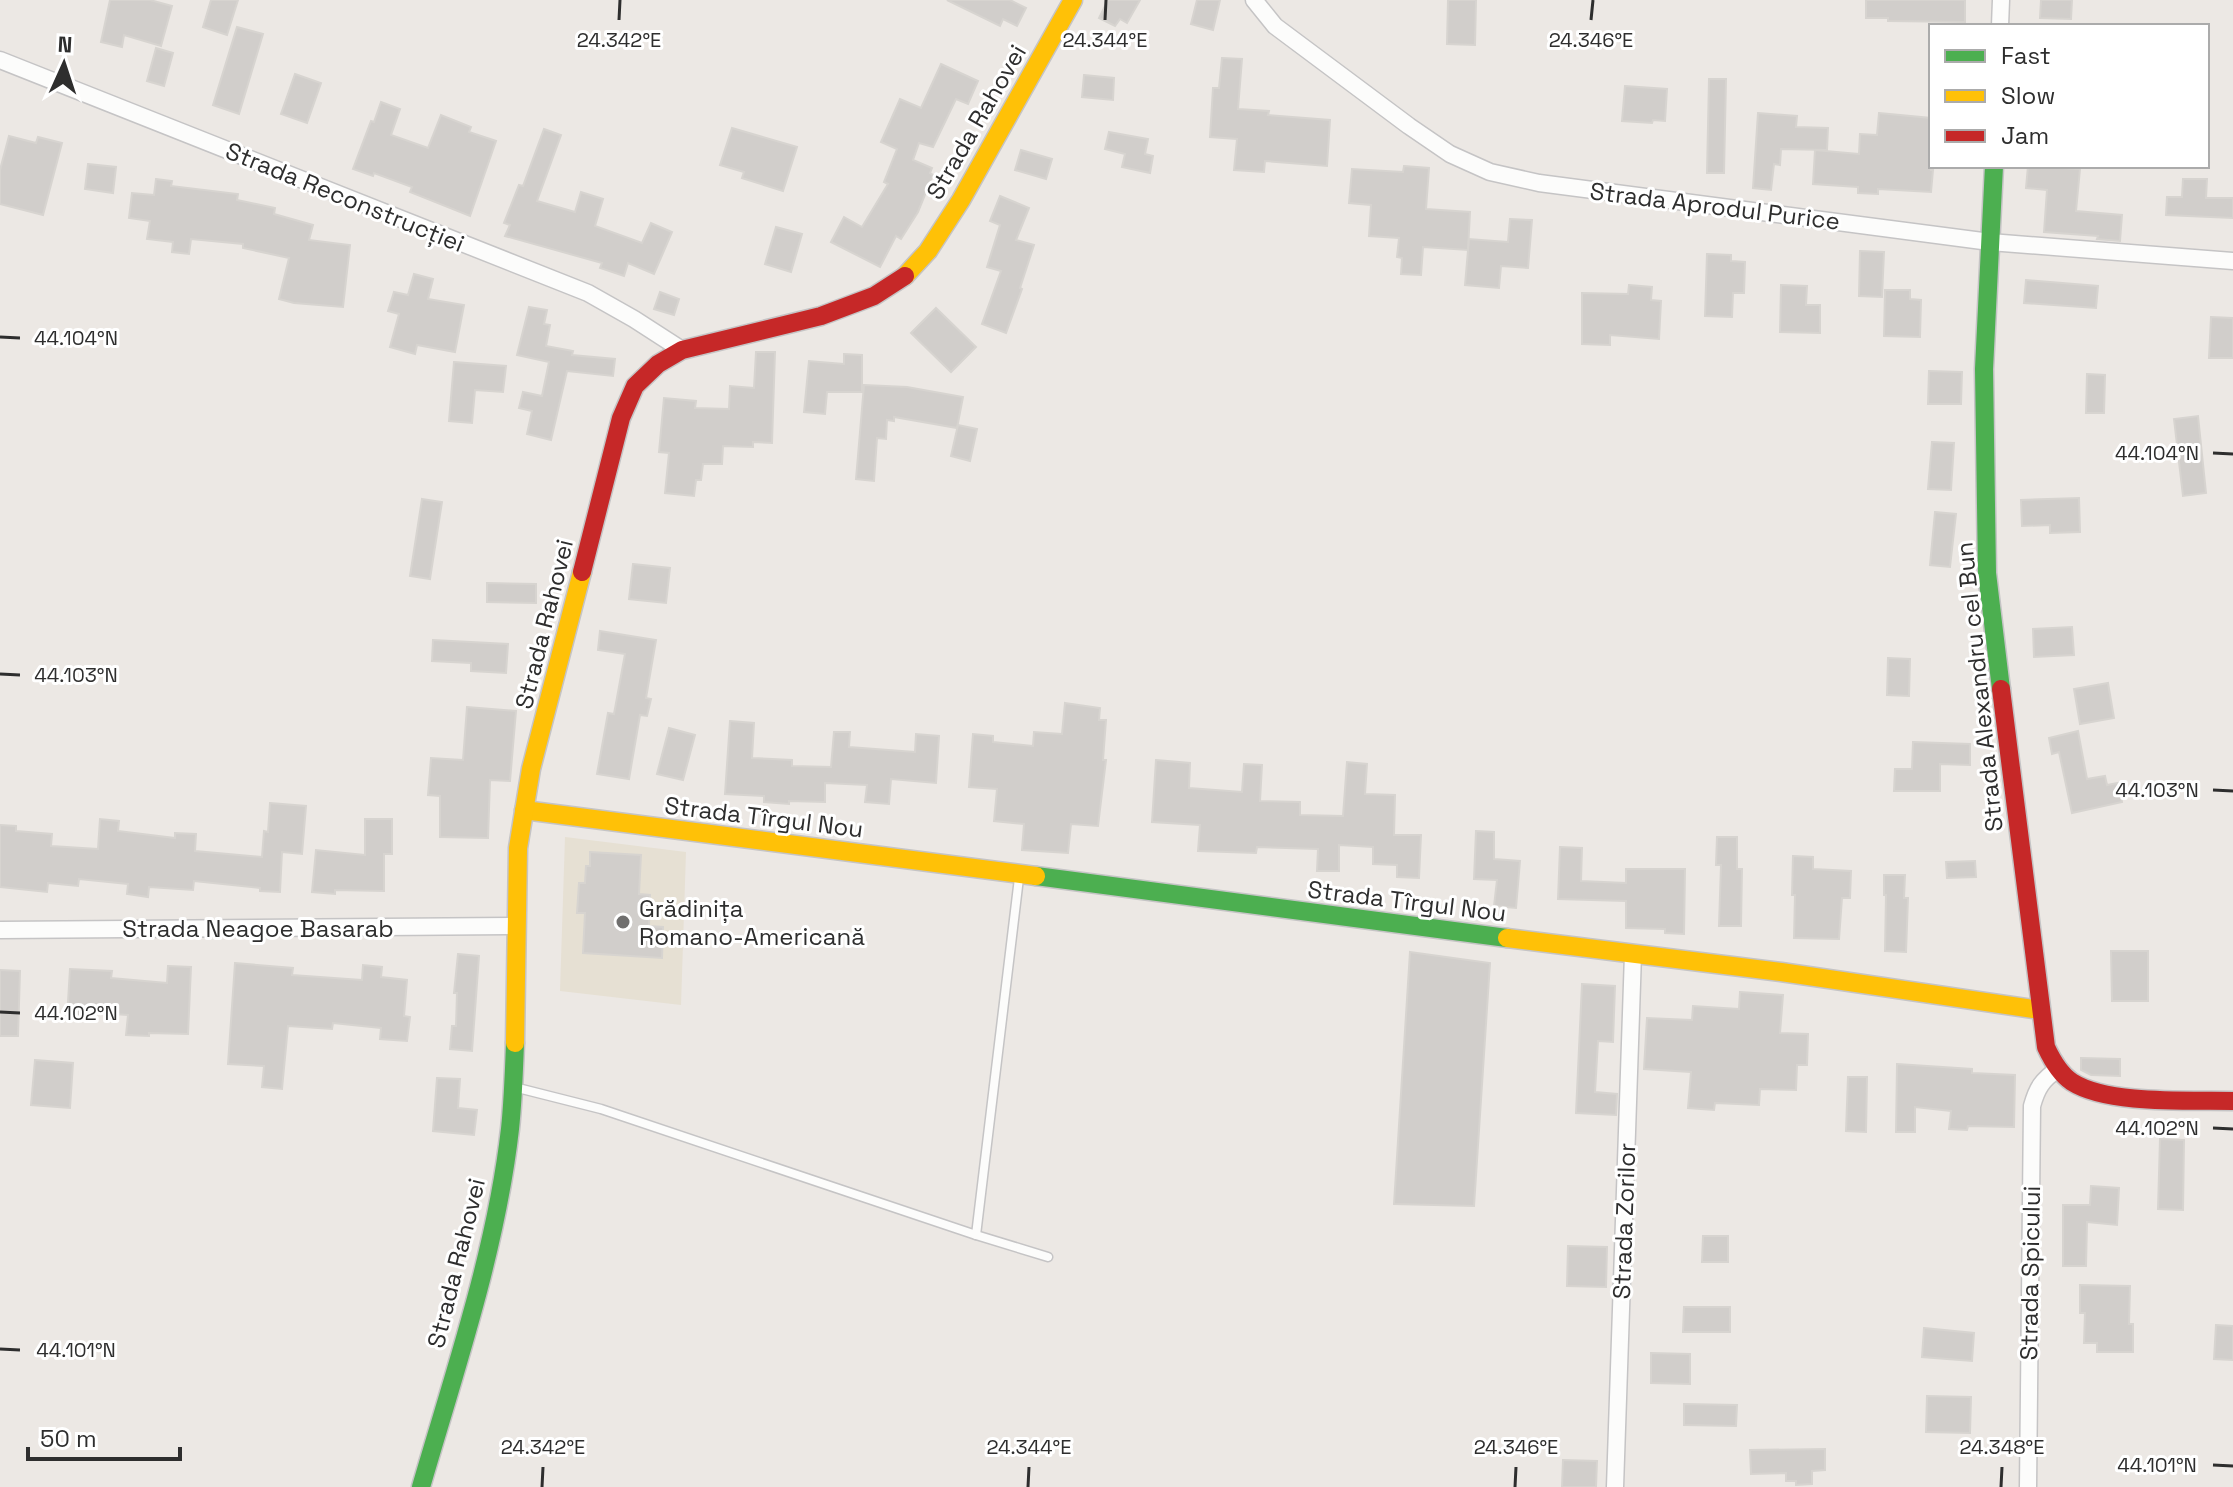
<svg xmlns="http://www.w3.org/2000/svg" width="2233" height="1487" viewBox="0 0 2233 1487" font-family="'Space Grotesk',sans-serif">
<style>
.education{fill:#e6e0d3}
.building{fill:#d1cecb;stroke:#d7d4d0;stroke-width:2}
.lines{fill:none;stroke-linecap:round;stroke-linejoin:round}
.lane-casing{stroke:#c5c4c5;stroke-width:11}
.street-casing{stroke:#c5c4c5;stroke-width:19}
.fast-casing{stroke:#c5c4c5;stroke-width:21}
.slow-casing{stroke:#c5c4c5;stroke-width:21}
.jam-casing{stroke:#c5c4c5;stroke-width:21}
.lane{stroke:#fcfcfb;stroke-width:8}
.street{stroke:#fcfcfb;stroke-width:16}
.fast{stroke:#4caf50;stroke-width:18}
.slow{stroke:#ffc107;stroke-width:18}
.jam{stroke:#c62828;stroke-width:18}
.ticks{fill:none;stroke:#2e2e2e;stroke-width:3}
.poi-dot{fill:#706f6e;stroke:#fff;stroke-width:3}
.labels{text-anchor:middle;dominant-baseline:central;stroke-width:6;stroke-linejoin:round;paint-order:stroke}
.street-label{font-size:24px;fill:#2e2e2e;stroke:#fff}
.poi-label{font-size:24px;fill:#2e2e2e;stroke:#fff;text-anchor:start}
.ticks-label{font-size:20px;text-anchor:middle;fill:#2e2e2e;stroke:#fff;stroke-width:6;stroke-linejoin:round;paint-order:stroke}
</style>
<rect width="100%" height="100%" fill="#ece8e4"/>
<!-- education -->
<path class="education" d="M565 837 686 852 681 1005 560 991Z"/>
<!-- building -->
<g class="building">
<path d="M110 0H150L172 6 161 46 124 35 122 47 101 42Z"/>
<path d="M211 0H238L227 35 203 27Z"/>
<path d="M947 0H1010L1026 8 1017 26 1003 19 1000 26Z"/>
<path d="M1108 0H1140L1127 23 1120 19 1115 26 1099 18Z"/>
<path d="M1197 0H1220L1213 30 1191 24Z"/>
<path d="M1448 0H1476L1475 45 1447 44Z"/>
<path d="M1866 0H1965V22L1888 21V18H1866Z"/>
<path d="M2041 0H2072L2071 19 2040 18Z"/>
<path d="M237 27 263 34 239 114 213 105Z"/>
<path d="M156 48 173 53 164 86 147 81Z"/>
<path d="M1222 58 1242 59 1238 109 1269 111 1268 115 1330 120 1327 166 1265 161 1264 172 1234 170 1237 139 1210 137 1213 88H1219Z"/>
<path d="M941 64 978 81 968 104 956 99 933 147 919 143 913 160 932 168 930 173 933 175 918 212 901 239 896 236 880 267 831 242 844 217 862 227 888 184 884 182 897 149 881 142 900 99 921 108Z"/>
<path d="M295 74 321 83 307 123 281 114Z"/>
<path d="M1084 75 1114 78 1113 100 1082 97Z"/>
<path d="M1709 79H1726L1724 173H1707Z"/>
<path d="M1625 86 1667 89 1665 121 1653 120 1652 123 1622 121Z"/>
<path d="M381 102 400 109 391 135 428 148 441 115 471 127 469 132 496 141 470 216 410 192 412 187 374 173 373 176 353 169 371 121 374 122Z"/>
<path d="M1758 113 1797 116 1796 127 1828 128 1827 150 1781 149 1780 165 1774 164 1771 190 1753 188Z"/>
<path d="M1879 113 1931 118V170H1933L1931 192 1878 189V194L1858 193V187L1813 184 1815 150 1859 154 1860 134 1877 135Z"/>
<path d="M732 128 797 147 783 191 742 178 744 172 720 165Z"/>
<path d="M544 129 561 135 537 201 575 212 581 192 603 199 595 226 642 243 651 223 672 232 654 274 628 263 624 276 600 268 602 263 505 236 510 225 504 223 519 185 523 186Z"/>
<path d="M1109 132 1148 139 1145 154 1153 156 1150 173 1122 167 1125 154 1105 149Z"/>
<path d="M9 136 36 143 38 137 62 143 43 215 0 204V170Z"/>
<path d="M1021 150 1052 159 1046 179 1015 170Z"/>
<path d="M88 164 116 167 113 193 85 189Z"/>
<path d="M1404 166 1429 168 1426 209 1470 212 1468 250 1423 247 1421 275 1401 274 1402 258 1397 257 1399 238 1369 236 1371 205 1349 203 1352 169 1403 172Z"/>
<path d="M2028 166 2080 169 2076 211 2122 215 2120 241 2097 239 2098 236 2044 232 2047 190 2026 188Z"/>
<path d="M156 179 172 181 171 186 238 194 237 200 275 208 274 214 313 225 309 240 350 245 343 307 294 303 279 299 289 258 243 248V244L191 239 189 254 172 252 173 242 147 239 150 221 129 218 132 193 154 195Z"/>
<path d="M2183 179H2207L2206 198H2233V218L2166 215 2167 197H2182Z"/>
<path d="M1000 196 1029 208 1016 240 1034 245 1020 288 1022 289 1006 333 982 324 1001 271 987 267 1000 225 990 221Z"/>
<path d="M1510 219 1532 220 1528 268 1501 266 1499 288 1465 285 1469 239 1508 242Z"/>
<path d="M776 227 802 234 791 272 765 264Z"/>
<path d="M1860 251 1884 252 1882 297 1859 296Z"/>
<path d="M1707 254 1731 255V261L1745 262 1744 293H1733L1732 317 1705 316Z"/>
<path d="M414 274 433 279 428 299 464 305 455 352 417 345 415 354 390 347 399 314 388 311 394 292 408 295Z"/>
<path d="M2026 280 2098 286 2096 308 2024 303Z"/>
<path d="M1629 285 1652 287 1651 300 1661 301 1659 339 1610 335V345L1582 344V293L1628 294Z"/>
<path d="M1781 285 1807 286 1806 305H1820V333L1780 332Z"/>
<path d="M1885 290H1910V299L1921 300 1920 337 1884 336Z"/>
<path d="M660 292 679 299 674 315 654 309Z"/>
<path d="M529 307 547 310 544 324 550 325 546 346 573 351 572 355 615 359 613 376 567 371 551 440 527 434 532 411 519 408 523 392 542 396 549 362 517 355Z"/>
<path d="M936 308 976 347 951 372 911 333Z"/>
<path d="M2211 317 2233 318V358H2209Z"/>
<path d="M756 352H775L772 443 753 442V447L723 446 722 464H703L701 480H696L694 496 665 493 669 453 659 452 664 398 696 401 695 408 729 409 730 386 754 388Z"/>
<path d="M844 354 862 355V392H827L825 414 804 412 809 361 844 364Z"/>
<path d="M454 362 506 366 503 392 475 390 472 423 449 421Z"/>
<path d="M1929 371 1962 372 1961 404H1928Z"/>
<path d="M2087 374 2105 375 2104 413H2086Z"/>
<path d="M864 385 907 387 963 397 957 428 894 417V421L887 420 886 439 877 438 874 481 856 479Z"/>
<path d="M2198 416 2206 493 2183 496 2174 419Z"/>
<path d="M958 425 977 429 970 461 951 456Z"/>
<path d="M1932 442 1954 443 1951 490 1928 489Z"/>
<path d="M2079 498 2080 532 2050 533V525L2022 526 2021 500Z"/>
<path d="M422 499 442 502 430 579 410 576Z"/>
<path d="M1935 512 1956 514 1950 567 1930 565Z"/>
<path d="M633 564 670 568 666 603 629 599Z"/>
<path d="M487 583 536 584V603L487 602Z"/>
<path d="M2072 627 2074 655 2034 657 2033 629Z"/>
<path d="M600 631 656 640 646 698 651 699 647 716 640 715 629 779 597 774 608 713 614 714 625 654 598 650Z"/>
<path d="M433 640 508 644 506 673 471 671V663L432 661Z"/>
<path d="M1888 658 1910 659 1909 696 1887 695Z"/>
<path d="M2108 683 2114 718 2080 724 2074 689Z"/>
<path d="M1065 703 1100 708 1099 720H1106L1103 760H1106L1098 826 1071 824 1068 853 1022 850 1024 824 994 821 997 789 969 787 973 734 993 736V742L1033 746 1034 732 1062 734Z"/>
<path d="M467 707 516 711 510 781 490 780 488 838 440 837V796L428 795 431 758 463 760Z"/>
<path d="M730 721 754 723 752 758 792 760V766L831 767 834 732H850L849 747 915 752 916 734 939 736 936 783 891 779 889 804 865 802 867 785 825 783V802L789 801V804L764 802V796L725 794Z"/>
<path d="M669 728 695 735 683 780 657 774Z"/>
<path d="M2078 731 2087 779 2105 776 2107 785 2118 783 2122 802 2072 813 2059 752 2052 754 2049 738Z"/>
<path d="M1913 742 1970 744V765L1940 764V791H1894L1895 769H1912Z"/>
<path d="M1156 760 1190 763 1189 788 1242 792 1244 764 1262 765 1260 801 1300 802V815L1343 816 1347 762 1367 764 1365 794 1395 795 1394 835H1421L1419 878 1397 877V865L1373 864V847L1339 845V871H1317L1318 849 1257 847 1256 853 1198 851 1200 825 1152 822Z"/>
<path d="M270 803 306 806 302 854 282 852 280 892 260 891V888L194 881 193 890 149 887 148 897 127 894 128 884 79 879 78 886 48 883 47 892 0 887V825L16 826V831L52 834 51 846 98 849 100 819 119 821 118 831 175 838V833L196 834 195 851 262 857 264 831 268 832Z"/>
<path d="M365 819H392V854H384V891L335 890V894L312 892 316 850 365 855Z"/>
<path d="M1476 831 1494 832V859L1520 861 1516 908 1494 906 1497 880 1474 879Z"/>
<path d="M1717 837H1737V869H1742L1741 926H1719L1721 865H1716Z"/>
<path d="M1560 847 1582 848 1581 881 1626 883V869H1685L1684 934 1665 933V929L1626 928V901L1558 899Z"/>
<path d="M590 852 641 855 639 894 650 895 649 926 663 927 662 958 583 953 585 913H577L579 883H585L586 866H590Z"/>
<path d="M1793 856 1813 857V869L1851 871 1850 898H1842L1839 939 1794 938 1795 895H1792Z"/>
<path d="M1975 861 1976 877 1947 878 1946 862Z"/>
<path d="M1884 875H1905L1904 898H1908L1906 952 1885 951 1886 895H1884Z"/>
<path d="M2111 951H2148V1001H2112Z"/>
<path d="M1410 952 1490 963 1474 1206 1394 1204Z"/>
<path d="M458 954 479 956 472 1051 450 1049 452 1026H456L457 993H454Z"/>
<path d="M235 963 293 968 292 975 362 980 363 965 382 967 381 977 407 980 404 1016 410 1017 407 1041 380 1039 381 1028 333 1023 332 1029 288 1026 282 1089 262 1087 264 1066 228 1064Z"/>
<path d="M168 966 191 967 188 1034 149 1033V1036L126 1035 128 1015 83 1012V1019L67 1018 70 969 112 971 111 978 167 983Z"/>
<path d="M0 970 20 971 18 1036H0Z"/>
<path d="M1582 984 1615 986 1613 1042 1598 1041 1595 1092 1617 1094 1616 1115 1576 1113Z"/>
<path d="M1740 992 1783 995 1780 1033 1808 1034 1807 1065H1797L1796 1090 1760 1089 1759 1105 1715 1103 1714 1110 1688 1108 1691 1072 1644 1069 1647 1018 1692 1020 1693 1006 1739 1009Z"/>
<path d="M2081 1058 2120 1059V1076L2091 1075 2081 1070Z"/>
<path d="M35 1060 73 1063 70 1108 31 1105Z"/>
<path d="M1897 1064 1972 1069V1073L2015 1075 2014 1127 1968 1126 1967 1130 1949 1129 1951 1111 1915 1107V1132H1896Z"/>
<path d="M1848 1077H1867L1866 1132 1846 1131Z"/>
<path d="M437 1078 460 1079 458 1108 477 1110 474 1135 433 1131Z"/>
<path d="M2160 1139 2184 1140 2183 1210 2158 1209Z"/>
<path d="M2091 1186 2119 1188 2117 1225 2087 1222 2086 1266H2063V1205H2090Z"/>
<path d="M1703 1236H1728V1262H1702Z"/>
<path d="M1568 1246 1607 1247 1606 1287 1567 1286Z"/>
<path d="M2080 1285 2130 1286 2129 1324H2133V1352H2097V1343H2084L2085 1313H2080Z"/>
<path d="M1684 1307H1730V1332H1683Z"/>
<path d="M2216 1325 2233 1326V1360L2214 1359Z"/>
<path d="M1924 1328 1974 1333 1972 1361 1922 1357Z"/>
<path d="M1651 1353 1690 1354V1384L1651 1383Z"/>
<path d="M1927 1396 1971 1397 1970 1433 1926 1432Z"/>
<path d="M1684 1404 1737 1405 1736 1426 1684 1425Z"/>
<path d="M1825 1449V1470L1812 1471V1484L1796 1485V1481H1786V1473L1751 1474 1750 1450Z"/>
<path d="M1563 1460 1597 1461 1596 1487H1562Z"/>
</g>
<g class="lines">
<defs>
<g id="lane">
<path d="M514 1087 601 1109 976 1235 1048 1257"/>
<path d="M976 1235 1019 878"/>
</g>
<g id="street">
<path d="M1254 0 1275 26 1409 126 1450 154 1490 172 1539 183 1990 242 2233 261"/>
<path d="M2000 26 2001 0"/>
<path d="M0 60 588 293 634 319 682 350"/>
<path d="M0 930 517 926"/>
<path d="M1615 1487 1633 954"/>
<path d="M2028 1487 2032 1106C2037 1088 2042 1080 2058 1069"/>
</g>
<g id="fast">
<path d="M1994 166 1984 369 1987 573 2001 689"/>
<path d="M1036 876 1507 938"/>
<path d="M421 1487C455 1370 496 1251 510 1129 513 1101 514 1071 515 1043"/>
</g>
<g id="slow">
<path d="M905 276 928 251 961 200 1073 0"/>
<path d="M524 810 1036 876"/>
<path d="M1507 938 1781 972 2040 1010"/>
<path d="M515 1043 518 848 531 769 582 572"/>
</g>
<g id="jam">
<path d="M582 572 621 418 635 386 658 364 682 350 821 316 874 296 905 276"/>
<path d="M2001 689 2046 1047C2052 1060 2060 1074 2072 1082 2108 1105 2190 1100 2233 1101"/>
</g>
</defs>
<!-- lane casing -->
<use href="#lane" class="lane-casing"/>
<!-- street casing -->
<use href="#street" class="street-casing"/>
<!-- fast casing -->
<use href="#fast" class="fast-casing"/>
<!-- slow casing -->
<use href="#slow" class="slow-casing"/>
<!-- jam casing -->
<use href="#jam" class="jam-casing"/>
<!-- lane -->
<use href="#lane" class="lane"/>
<!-- street -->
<use href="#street" class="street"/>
<!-- fast -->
<use href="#fast" class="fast"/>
<!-- slow -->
<use href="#slow" class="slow"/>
<!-- jam -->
<use href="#jam" class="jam"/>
</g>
<!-- ticks -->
<path class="ticks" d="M619 20 620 0M1105 20 1106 0M1591 20 1593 0M0 337 20 338M2213 453 2233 454M0 674 20 675M2213 790 2233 791M0 1012 20 1013M2213 1128 2233 1129M0 1349 20 1350M2213 1465 2233 1466M542 1487 543 1467M1028 1487 1029 1467M1515 1487 1516 1467M2001 1487 2002 1467"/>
<!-- markers -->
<circle class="poi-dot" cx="623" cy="922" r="8"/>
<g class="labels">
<!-- street labels -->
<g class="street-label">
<text transform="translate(976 122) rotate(-60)">Strada Rahovei</text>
<text transform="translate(345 197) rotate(22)">Strada Reconstrucției</text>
<text transform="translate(1715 206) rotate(7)">Strada Aprodul Purice</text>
<text transform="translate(544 624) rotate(-76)">Strada Rahovei</text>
<text transform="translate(1979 687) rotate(-96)">Strada Alexandru cel Bun</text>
<text transform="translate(764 817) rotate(7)">Strada Tîrgul Nou</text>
<text transform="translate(1407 901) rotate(7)">Strada Tîrgul Nou</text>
<text x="258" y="928">Strada Neagoe Basarab</text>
<text transform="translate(1624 1221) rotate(-88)">Strada Zorilor</text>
<text transform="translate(456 1263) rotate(-76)">Strada Rahovei</text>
<text transform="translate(2030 1273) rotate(-89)">Strada Spicului</text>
</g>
<!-- poi labels -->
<g class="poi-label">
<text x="639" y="908">Grădinița<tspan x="639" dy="28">Romano-Americană</tspan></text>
</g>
</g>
<g class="ticks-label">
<text x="619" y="47">24.342°E</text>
<text x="1105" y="47">24.344°E</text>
<text x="1591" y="47">24.346°E</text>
<text x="76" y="345">44.104°N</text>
<text x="2157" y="460">44.104°N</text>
<text x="76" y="682">44.103°N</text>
<text x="2157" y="797">44.103°N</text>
<text x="76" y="1020">44.102°N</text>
<text x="2157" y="1135">44.102°N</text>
<text x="76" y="1357">44.101°N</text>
<text x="543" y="1454">24.342°E</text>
<text x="1029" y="1454">24.344°E</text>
<text x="1516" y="1454">24.346°E</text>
<text x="2002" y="1454">24.348°E</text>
<text x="2157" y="1472">44.101°N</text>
</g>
<!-- legend -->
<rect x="1929" y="24" width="280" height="144" fill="#ffffff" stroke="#ababab" stroke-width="2"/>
<rect x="1945" y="50" width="40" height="12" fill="#4caf50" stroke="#ababab" stroke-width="2"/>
<text x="2001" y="64" font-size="24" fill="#2e2e2e">Fast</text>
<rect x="1945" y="90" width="40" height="12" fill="#ffc107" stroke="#ababab" stroke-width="2"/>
<text x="2001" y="104" font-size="24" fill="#2e2e2e">Slow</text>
<rect x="1945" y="130" width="40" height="12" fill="#c62828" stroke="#ababab" stroke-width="2"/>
<text x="2001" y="144" font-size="24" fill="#2e2e2e">Jam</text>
<!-- north arrow -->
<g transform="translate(64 64) rotate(3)" stroke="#ffffff" stroke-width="6" paint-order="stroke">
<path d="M0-6L14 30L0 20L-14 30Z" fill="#2e2e2e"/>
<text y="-12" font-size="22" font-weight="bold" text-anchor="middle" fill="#2e2e2e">N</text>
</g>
<!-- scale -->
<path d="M28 1447v12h152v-12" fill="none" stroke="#2e2e2e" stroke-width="4"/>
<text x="40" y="1447" font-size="24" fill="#2e2e2e" stroke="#ffffff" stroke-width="6" paint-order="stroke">50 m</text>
</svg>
